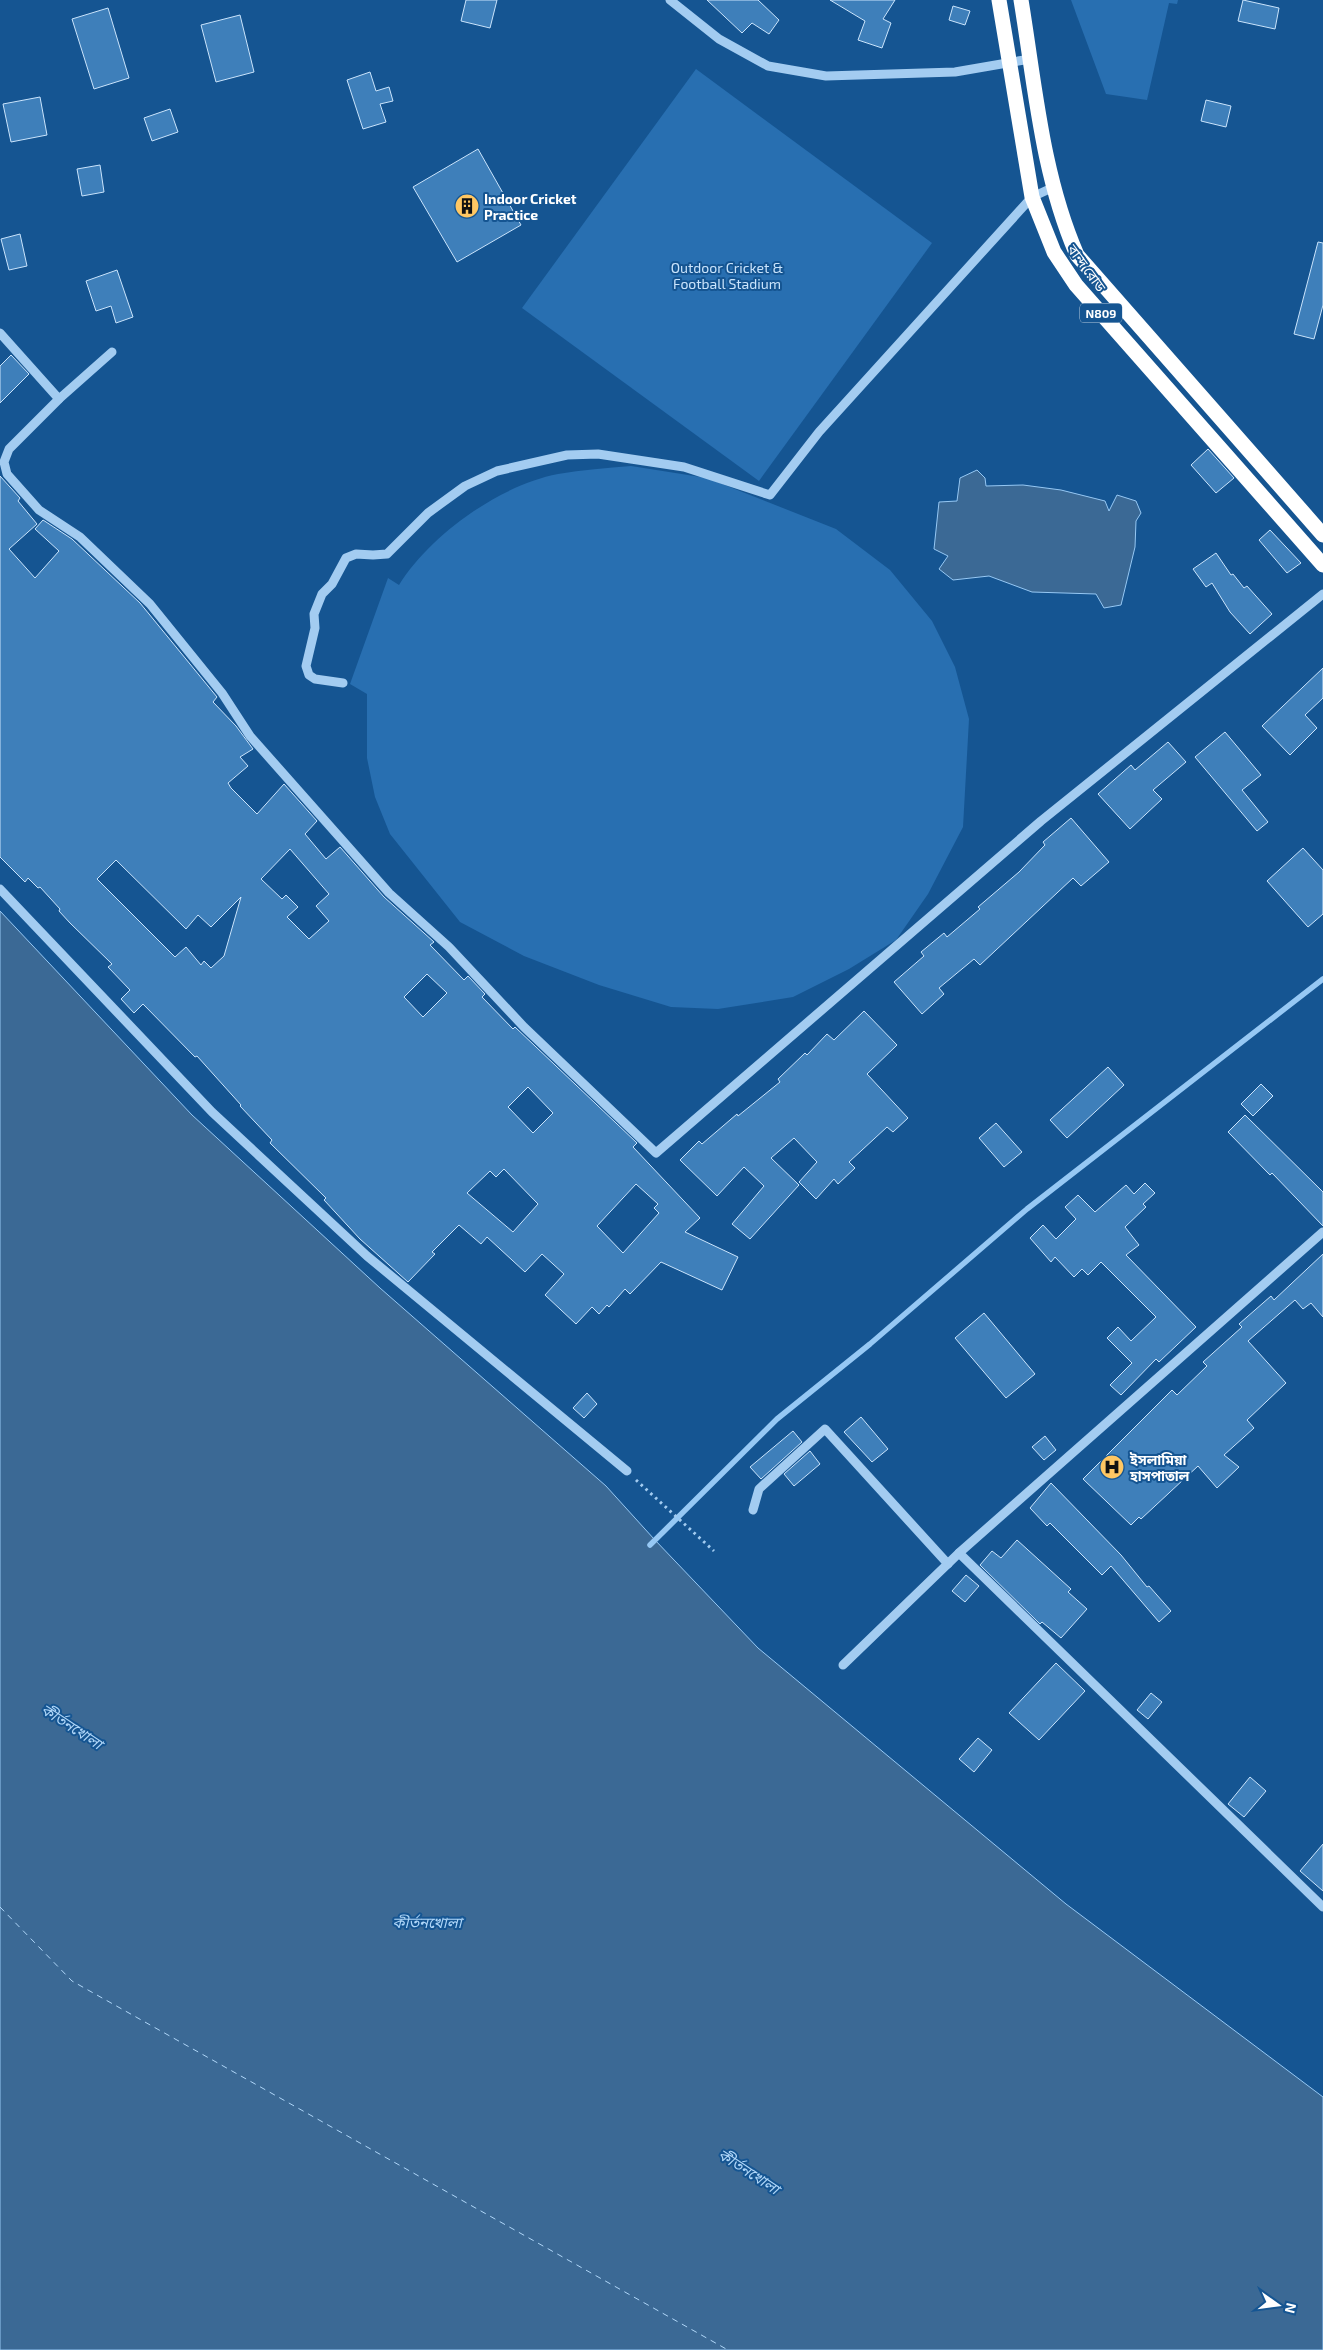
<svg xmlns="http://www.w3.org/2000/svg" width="1323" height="2350" viewBox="0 0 1323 2350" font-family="'Exo 2','Noto Sans Bengali',sans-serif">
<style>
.green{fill:#286fb1}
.water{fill:#3b6995;stroke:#96c8f4}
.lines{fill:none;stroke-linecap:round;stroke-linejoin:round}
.stream{stroke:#96c8f4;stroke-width:5.5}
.ferry{stroke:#afd6f8;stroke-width:1;stroke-dasharray:6 5;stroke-linecap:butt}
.building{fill:#3e7fba;stroke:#cae4fc;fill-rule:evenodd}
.path{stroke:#a3ccf1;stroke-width:3;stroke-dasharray:2.5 4;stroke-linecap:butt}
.minor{stroke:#a3ccf1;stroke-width:9}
.highway{stroke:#fff;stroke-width:15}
.labels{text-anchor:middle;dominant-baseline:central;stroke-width:4;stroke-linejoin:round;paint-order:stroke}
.shield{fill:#155592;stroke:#b9ccde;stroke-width:1}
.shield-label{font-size:12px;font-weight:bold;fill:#fff}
.poi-label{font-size:14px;font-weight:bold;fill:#fff;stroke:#155592;text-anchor:start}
.park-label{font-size:14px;fill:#cae4fc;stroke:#155592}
.street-label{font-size:14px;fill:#fff;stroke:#155592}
.water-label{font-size:15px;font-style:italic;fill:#afd6f8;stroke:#155592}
</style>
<rect width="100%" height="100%" fill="#155592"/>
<!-- green -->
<g class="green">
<path d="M1071 0H1178L1177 4 1169 3 1147 100 1106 94Z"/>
<path d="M696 69 932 243 759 481 522 308Z"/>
<path d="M631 466 707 478 836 529 890 570 932 621 955 667 969 719 963 827 928 894 896 940 849 969 793 997 718 1009 671 1007 599 985 524 956 460 922 390 834 375 797 367 758V694L350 684 388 578 399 585C430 535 500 485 558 474 582 470 607 468 631 466Z"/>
</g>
<!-- water -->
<g class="water">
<path d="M977 470 985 478 986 486 1023 485 1061 490 1105 501 1109 511 1117 495 1136 501 1141 513 1136 521 1135 547 1121 605 1104 608 1096 594 1032 592 989 576 953 580 939 569 948 556 934 549 939 502 957 501 960 478Z"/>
<path d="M0 911 192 1115 380 1288 606 1486 654 1539 758 1648 1066 1904 1323 2097V2350H0Z"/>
</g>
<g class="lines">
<!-- stream -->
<path class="stream" d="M650 1545 777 1419 870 1344 1027 1209 1323 979"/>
<!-- ferry -->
<path class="ferry" d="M0 1907 72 1981 728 2350"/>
</g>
<!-- building -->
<g class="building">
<path d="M466 0H497L490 28 461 21Z"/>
<path d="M707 0H758L779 20 769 34 752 23 742 33Z"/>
<path d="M830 0H895L883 19 891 23 882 48 858 40 865 21Z"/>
<path d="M1243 0 1279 8 1275 29 1238 21Z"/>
<path d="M953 6 970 11 965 25 949 20Z"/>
<path d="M108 8 129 78 94 89 72 19Z"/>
<path d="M240 15 254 72 216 82 201 25Z"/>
<path d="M370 72 376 91 389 87 393 101 380 104 386 122 363 129 347 80Z"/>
<path d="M40 97 47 135 11 142 3 104Z"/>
<path d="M1206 100 1231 106 1226 127 1201 121Z"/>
<path d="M170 109 178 132 152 141 144 118Z"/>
<path d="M478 149 521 225 457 262 413 187Z"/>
<path d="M100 165 104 192 82 196 77 169Z"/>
<path d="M20 234 27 266 9 270 1 239Z"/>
<path d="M1318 242 1323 243V305L1314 339 1294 334Z"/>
<path d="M117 270 133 317 116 323 111 306 96 311 86 281Z"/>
<path d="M11 355 29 374 0 403V366Z"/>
<path d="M1208 449 1234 478 1216 493 1191 465Z"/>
<path d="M0 476 20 498 18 501 37 524 9 549 35 578 59 551 35 529 43 520 72 539 140 603 217 697 213 702 236 726 253 749 240 757 248 766 228 783 231 788 257 814 284 784 317 821 305 834 326 859 340 847 384 897 434 942 430 945 464 980 468 976 485 994 482 997 513 1029 515 1027 637 1143 633 1147 700 1218 685 1232 738 1257 722 1290 661 1262 630 1294 625 1289 609 1307 607 1305 599 1314 592 1307 576 1324 545 1295 564 1274 542 1254 525 1272 487 1237 481 1244 459 1225 432 1252 435 1254 408 1282 360 1239 324 1200 326 1198 270 1143 272 1140 240 1106 241 1105 197 1056 195 1057 143 1004 134 1013 121 999 130 990 108 967 112 964 70 923 59 911 60 909 40 887 38 888 28 878 25 882 0 857ZM290 849 329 894 316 906 329 921 309 939 287 917 298 907 286 895 282 899 261 879ZM116 860 186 929 198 915 211 927 241 897 224 956 211 968 204 961 201 965 186 947 175 957 97 879ZM427 974 447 993 423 1017 404 997ZM528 1087 553 1113 533 1133 508 1107ZM504 1169 538 1204 513 1232 467 1193 490 1171 496 1177ZM636 1184 658 1204 654 1208 659 1213 623 1253 597 1226Z"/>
<path d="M1270 530 1301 563 1287 573 1259 540Z"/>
<path d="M1216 553 1231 575 1233 574 1244 588 1247 586 1272 614 1250 634 1230 612 1212 583 1206 587 1193 569Z"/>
<path d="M1323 668V698L1305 715 1317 728 1290 755 1262 726Z"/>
<path d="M1225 732 1261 775 1242 790 1268 822 1257 831 1195 757Z"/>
<path d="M1168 742 1186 762 1153 790 1162 799 1130 829 1098 794 1131 765 1135 770Z"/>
<path d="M1071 818 1109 862 1081 886 1073 878 980 965 974 959 939 988 944 994 922 1014 894 982 924 956 921 952 944 933 947 937 980 909 978 907 1019 872 1045 845 1043 842Z"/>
<path d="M1303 848 1323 870V914L1308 927 1267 881Z"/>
<path d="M864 1011 897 1045 867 1074 908 1118 893 1132 887 1127 849 1162 855 1168 838 1184 834 1179 816 1199 799 1182 817 1162 794 1138 771 1158 799 1185 750 1239 732 1224 764 1186 744 1167 717 1196 680 1160 699 1141 702 1144 737 1114 738 1116 780 1082 778 1079 805 1053 807 1055 827 1034 834 1040Z"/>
<path d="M1108 1067 1124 1085 1067 1138 1050 1120Z"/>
<path d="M1261 1084 1273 1096 1253 1116 1241 1104Z"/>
<path d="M1245 1115 1323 1192V1226L1272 1173 1270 1175 1228 1132Z"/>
<path d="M996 1123 1022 1152 1004 1167 979 1138Z"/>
<path d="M1145 1183 1155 1193 1143 1204 1146 1207 1125 1227 1139 1245 1126 1255 1196 1327 1159 1362 1156 1359 1121 1395 1110 1385 1132 1363 1107 1338 1118 1327 1131 1341 1156 1317 1101 1262 1088 1275 1082 1269 1074 1277 1055 1257 1051 1262 1030 1238 1043 1225 1056 1239 1076 1219 1065 1207 1078 1195 1095 1212 1126 1185 1134 1194Z"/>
<path d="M1323 1254V1317L1311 1303 1303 1309 1295 1300 1248 1341 1286 1383 1247 1420 1254 1428 1224 1455 1239 1467 1217 1488 1198 1466 1141 1519 1139 1517 1131 1525 1083 1479 1172 1390 1177 1395 1207 1366 1203 1362 1242 1327 1239 1324 1271 1296 1274 1300Z"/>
<path d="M984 1313 1035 1374 1006 1398 955 1338Z"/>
<path d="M587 1393 597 1404 584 1418 573 1408Z"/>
<path d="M861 1417 888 1449 872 1462 844 1432Z"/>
<path d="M793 1431 802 1442 761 1479 750 1467Z"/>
<path d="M1045 1436 1056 1450 1044 1460 1032 1447Z"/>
<path d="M810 1451 820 1464 794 1486 784 1474Z"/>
<path d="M1051 1483 1121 1555 1147 1587 1149 1586 1171 1611 1159 1622 1111 1566 1102 1575 1050 1523 1047 1526 1030 1508Z"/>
<path d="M1017 1540 1071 1589 1068 1592 1087 1609 1061 1638 1042 1622 1040 1624 980 1565 992 1551 1001 1558Z"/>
<path d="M966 1575 979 1586 965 1602 952 1591Z"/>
<path d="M1056 1663 1085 1691 1039 1740 1009 1713Z"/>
<path d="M1151 1693 1162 1702 1148 1719 1137 1710Z"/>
<path d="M978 1738 992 1750 974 1772 959 1759Z"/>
<path d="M1250 1777 1266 1791 1244 1817 1228 1804Z"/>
<path d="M1323 1844V1891L1300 1871Z"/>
</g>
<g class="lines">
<!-- path -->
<path class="path" d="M636 1480 714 1551"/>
<!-- minor -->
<g class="minor">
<path d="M670 0 719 39 768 66 826 76 955 72 1030 59"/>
<path d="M0 333 59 399 112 352"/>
<path d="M59 399 9 449 4 462 7 474 39 510 80 537 150 604 222 693 250 736 389 893 449 947 524 1027 656 1153 1041 821 1323 594"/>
<path d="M343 683 315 679 309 675 306 666 315 628 314 614 322 594 332 584 346 558 356 554 373 555 387 554 428 513 465 486 497 471 567 455 598 454 684 467 770 495 819 432 1032 197 1054 187"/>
<path d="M0 889 212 1112 367 1256 627 1471"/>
<path d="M1323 1232 959 1553 1323 1907"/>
<path d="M753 1510 759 1489 825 1429 948 1564"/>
<path d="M843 1665 959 1553"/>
</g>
<!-- highway -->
<g class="highway">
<path d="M999 0 1032 197 1054 252 1076 285 1323 565"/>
<path d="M1021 0C1035 85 1042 175 1077 255L1323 535"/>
</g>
</g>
<!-- icons -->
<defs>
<symbol id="building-disc" viewBox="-11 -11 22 22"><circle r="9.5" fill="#ffc763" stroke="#155592"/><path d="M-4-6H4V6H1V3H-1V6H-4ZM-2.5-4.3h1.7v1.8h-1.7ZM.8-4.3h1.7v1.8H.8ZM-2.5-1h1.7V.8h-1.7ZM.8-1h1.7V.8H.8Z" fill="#111"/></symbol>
<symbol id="hospital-disc" viewBox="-11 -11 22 22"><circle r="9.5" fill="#ffc763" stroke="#155592"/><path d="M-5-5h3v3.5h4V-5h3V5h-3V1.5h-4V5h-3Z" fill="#111"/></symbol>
</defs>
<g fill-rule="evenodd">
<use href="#building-disc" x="453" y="192" width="28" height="28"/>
<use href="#hospital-disc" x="1098" y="1453" width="28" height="28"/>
</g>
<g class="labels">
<!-- shield labels -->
<rect class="shield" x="1080" y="303.5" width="42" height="19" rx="4"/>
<g class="shield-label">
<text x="1101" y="313">N809</text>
</g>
<!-- poi labels -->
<g class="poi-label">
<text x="484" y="198">Indoor Cricket<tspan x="484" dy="16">Practice</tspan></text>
<text x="1130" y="1459">ইসলামিয়া<tspan x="1130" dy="16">হাসপাতাল</tspan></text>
</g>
<!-- park labels -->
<g class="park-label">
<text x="727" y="267">Outdoor Cricket &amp;<tspan x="727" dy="16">Football Stadium</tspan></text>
</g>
<!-- street labels -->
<g class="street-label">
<text transform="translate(1087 268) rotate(54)">বান্দ রোড</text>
</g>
<!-- water labels -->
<g class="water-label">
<text transform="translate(72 1726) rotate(33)">কীর্তনখোলা</text>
<text x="427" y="1922">কীর্তনখোলা</text>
<text transform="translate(749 2171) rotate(33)">কীর্তনখোলা</text>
</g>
</g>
<!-- north arrow -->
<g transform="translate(1278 2305) rotate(104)" stroke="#155592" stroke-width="4" paint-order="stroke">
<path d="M0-4L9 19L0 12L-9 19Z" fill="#ffffff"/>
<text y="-8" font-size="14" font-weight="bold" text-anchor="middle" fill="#ffffff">N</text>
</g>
</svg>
